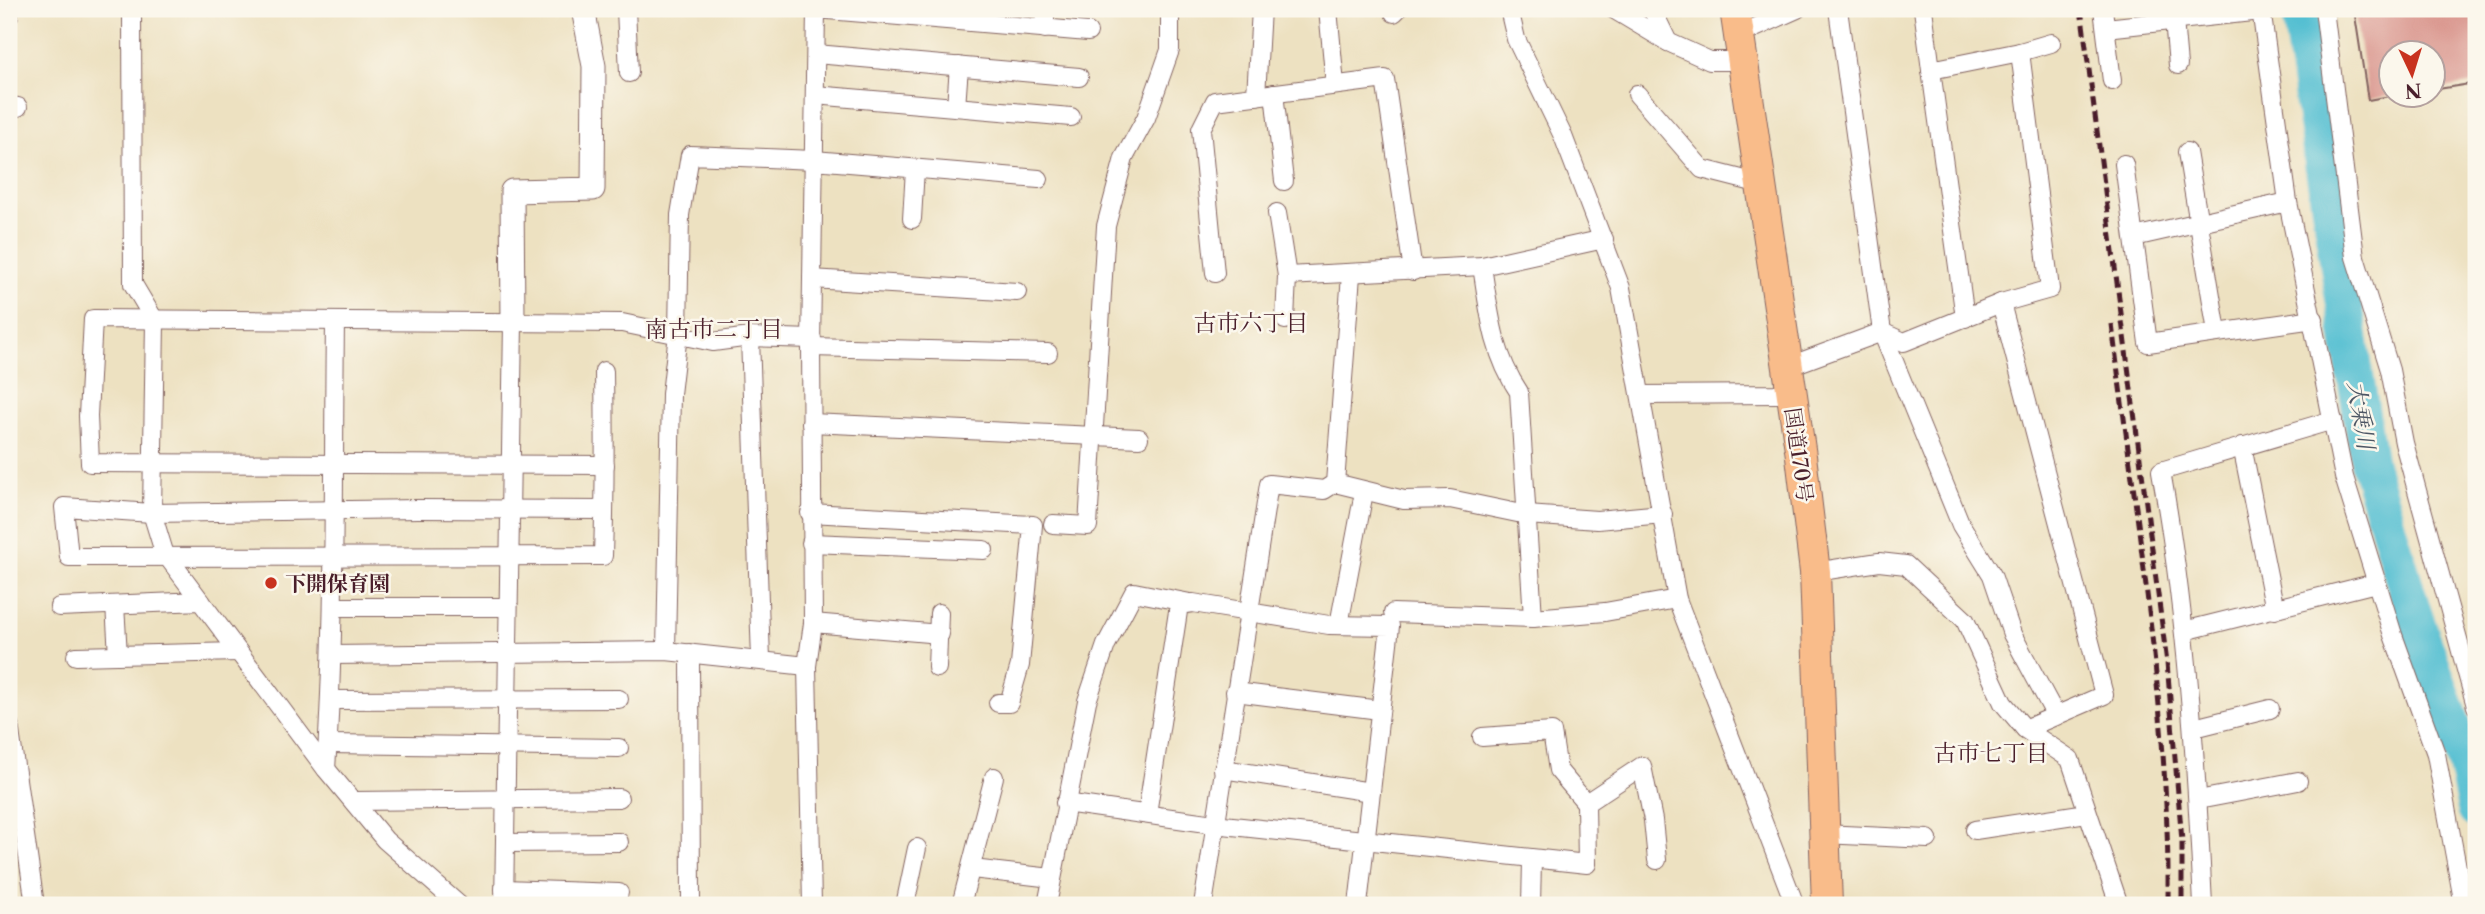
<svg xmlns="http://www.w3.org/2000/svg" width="2485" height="914" viewBox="0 0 2485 914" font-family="'Libre Caslon Text','Noto Serif JP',serif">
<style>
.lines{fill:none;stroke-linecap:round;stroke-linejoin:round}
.stream{stroke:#55bfd2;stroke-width:6}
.river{stroke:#55bfd2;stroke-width:37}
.building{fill:#d9948c}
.minor-casing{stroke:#836360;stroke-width:20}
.tertiary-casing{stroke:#836360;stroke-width:25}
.trunk-casing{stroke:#836360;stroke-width:32}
.minor{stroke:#fff;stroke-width:18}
.tertiary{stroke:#fff;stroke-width:23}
.trunk{stroke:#f9bc8a;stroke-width:30}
.rail{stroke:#4a1f2b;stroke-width:5;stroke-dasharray:10 5;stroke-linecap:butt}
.poi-dot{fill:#c8321e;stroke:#fbf7ec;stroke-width:2.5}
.labels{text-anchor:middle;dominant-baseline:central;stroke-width:5;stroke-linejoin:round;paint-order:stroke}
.street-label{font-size:21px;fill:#4a1f2b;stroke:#fbf7ec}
.poi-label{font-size:21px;font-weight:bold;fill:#4a1f2b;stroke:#fbf7ec;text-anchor:start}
.neighbourhood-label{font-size:23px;fill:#4a1f2b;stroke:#fbf7ec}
.water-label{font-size:23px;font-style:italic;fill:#4e5765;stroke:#fbf7ec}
</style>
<rect width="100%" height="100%" fill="#fbf7ec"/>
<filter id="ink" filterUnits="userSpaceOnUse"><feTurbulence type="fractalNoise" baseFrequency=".0143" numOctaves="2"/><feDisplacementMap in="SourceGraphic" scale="14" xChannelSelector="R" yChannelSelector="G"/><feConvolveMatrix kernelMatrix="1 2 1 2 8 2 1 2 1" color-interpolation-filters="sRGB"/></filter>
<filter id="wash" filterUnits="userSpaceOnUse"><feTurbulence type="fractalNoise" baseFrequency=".00686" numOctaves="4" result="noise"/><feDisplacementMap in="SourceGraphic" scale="28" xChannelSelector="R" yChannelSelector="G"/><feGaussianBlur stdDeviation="1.57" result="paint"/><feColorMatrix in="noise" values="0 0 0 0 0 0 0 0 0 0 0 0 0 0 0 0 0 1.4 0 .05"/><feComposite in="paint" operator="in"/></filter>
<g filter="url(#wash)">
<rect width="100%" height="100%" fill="#ede1c1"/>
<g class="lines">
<!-- stream -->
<path class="stream" d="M9 872 10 905"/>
<!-- river -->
<path class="river" d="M2299 9 2369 464 2414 615 2466 763 2476 810"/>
</g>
<g id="blocks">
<!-- building -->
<path class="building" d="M2354 9H2476V83L2432 90V52H2390V96L2368 100Z"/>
</g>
</g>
<g filter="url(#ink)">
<use href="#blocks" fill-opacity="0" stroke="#836360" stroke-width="2"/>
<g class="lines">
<defs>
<g id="minor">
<path d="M132 9 133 284 155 321 152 513 164 552 326 769 385 840 459 905"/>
<path d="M626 9 629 73"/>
<path d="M816 9 1088 32"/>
<path d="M1328 9 1335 85"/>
<path d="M1509 9 1516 39 1563 136 1621 288 1677 599 1795 905"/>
<path d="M1613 9 1668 42 1710 61H1743"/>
<path d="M1652 9 1668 42"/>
<path d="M1838 9 1882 332 1961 525 1992 575 2012 634 2056 716"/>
<path d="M2103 9 2112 81"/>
<path d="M2173 9 2178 65"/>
<path d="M2261 9 2288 202 2344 477 2393 635 2436 754 2464 905"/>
<path d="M2324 9 2355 257 2390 370 2404 443 2476 706"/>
<path d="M1394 13 1398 9"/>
<path d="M9 15V9"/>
<path d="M2106 28 2261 11"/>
<path d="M1045 29V9"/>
<path d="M1739 35 1797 9"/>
<path d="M2020 52 2051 43"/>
<path d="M816 54 1079 77"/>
<path d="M1931 70 1965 318"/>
<path d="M1274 93 1284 181"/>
<path d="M1637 94 1702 169 1761 184"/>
<path d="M815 95 1071 117"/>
<path d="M1256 96 1261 9"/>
<path d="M9 106 18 107"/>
<path d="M956 107 959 66"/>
<path d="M2187 152 2217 332"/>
<path d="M2124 164 2148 343 2314 319"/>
<path d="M1277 213 1287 276 1285 320"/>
<path d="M912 219 915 169"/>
<path d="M2134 237 2288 202"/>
<path d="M1482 266C1489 311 1493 354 1519 392L1533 618"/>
<path d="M1215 273 1201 129 1215 101 1385 79 1413 271"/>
<path d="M1287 276 1482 266 1604 239"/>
<path d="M812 279 1017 292"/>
<path d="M2001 303 2104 695 2025 729"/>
<path d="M750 337 761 660"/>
<path d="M811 347 1048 353"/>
<path d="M1787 367 1882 332 1904 342 2001 303 2050 289 2020 52 1931 70 1923 9"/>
<path d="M604 371C605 433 605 494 603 556L69 557 64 507 152 513 419 509 604 510"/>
<path d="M1642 395 1776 394 1790 390"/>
<path d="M811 423 1139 438"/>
<path d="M2242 446 2275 610"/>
<path d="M605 465 90 463 88 416 93 319 622 323 713 342 750 337 812 339"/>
<path d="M1335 483 1404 500 1450 499 1527 515 1597 520 1663 514"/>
<path d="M810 513 1033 525 1020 665 1009 703H998"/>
<path d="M1053 524 1088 526 1106 226 1124 158 1146 118 1170 50V9"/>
<path d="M811 543 984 550"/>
<path d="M1815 572 1879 562 1906 565 1965 620 2003 703 2025 729 2070 759 2119 905"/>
<path d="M115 605 118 655"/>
<path d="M59 607 201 601"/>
<path d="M335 607H508"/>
<path d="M1393 613 1533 618 1605 612 1677 599"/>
<path d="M813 623 940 634"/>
<path d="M1339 625 1364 492"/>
<path d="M2184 631 2376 583"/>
<path d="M666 651 671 394 678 334 680 215 690 155 814 160 1039 179"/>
<path d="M690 653 691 905"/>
<path d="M333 655 666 651 807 666"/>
<path d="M76 656 238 652"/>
<path d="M937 668 939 613"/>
<path d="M1235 692 1380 710"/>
<path d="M331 700 619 699"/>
<path d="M9 724 35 905"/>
<path d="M2194 728 2270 709"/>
<path d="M1482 737 1552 732 1558 770 1586 803"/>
<path d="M328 744 619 748"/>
<path d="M326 769C336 620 333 471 335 322"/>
<path d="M1223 769 1371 792"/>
<path d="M2198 800 2298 781"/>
<path d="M353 801 619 798"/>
<path d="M1065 803 1214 824 1587 864 1586 803 1642 766 1653 820 1657 860"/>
<path d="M1147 814 1179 605 1193 603 1329 625 1390 626 1358 905"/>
<path d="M1975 830 2087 813"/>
<path d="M1823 834 1928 839"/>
<path d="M505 843 619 842"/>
<path d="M972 869 1052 878"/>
<path d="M504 889 619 893"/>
<path d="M504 905 513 322"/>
<path d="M812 905 807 666 813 623 811 347 816 9"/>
<path d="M905 905 917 848"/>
<path d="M961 905 994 777"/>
<path d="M1047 905 1087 701 1106 645 1134 592 1190 603"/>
<path d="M1203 905 1269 484 1324 490 1335 483 1351 275"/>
<path d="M1531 905 1532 860"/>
<path d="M2203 905C2196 760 2187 615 2161 471L2333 420"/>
</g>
<path id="tertiary" d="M513 322 512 191 593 189 594 66 583 9"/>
<path id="trunk" d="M1735 9 1801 456 1815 572 1827 905"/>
</defs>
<!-- minor casing -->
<use href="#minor" class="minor-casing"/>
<!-- tertiary casing -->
<use href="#tertiary" class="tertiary-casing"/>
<!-- trunk casing -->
<use href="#trunk" class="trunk-casing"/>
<!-- minor -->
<use href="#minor" class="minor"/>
<!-- tertiary -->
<use href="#tertiary" class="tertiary"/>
<!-- trunk -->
<use href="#trunk" class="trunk"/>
<!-- rail -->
<g class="rail">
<path d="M2081 9 2167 663 2182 841V905"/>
<path d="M2112 324C2135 516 2170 711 2168 905"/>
</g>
</g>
</g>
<!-- markers -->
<circle class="poi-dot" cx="271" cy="583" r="7"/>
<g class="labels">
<!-- street labels -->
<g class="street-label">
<text transform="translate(1799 455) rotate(82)">国道170号</text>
</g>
<!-- poi labels -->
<g class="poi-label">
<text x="285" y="583">下開保育園</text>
</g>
<!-- neighbourhood labels -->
<g class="neighbourhood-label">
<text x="1251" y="323">古市六丁目</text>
<text x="714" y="329">南古市二丁目</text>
<text x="1991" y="753">古市七丁目</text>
</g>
<!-- water labels -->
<g class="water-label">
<text transform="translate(2361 415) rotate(81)">大乗川</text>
</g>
</g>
<!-- margin -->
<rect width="2485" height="914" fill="none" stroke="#fbf7ec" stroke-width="35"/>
<!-- north arrow -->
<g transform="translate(2412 74) rotate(176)"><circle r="33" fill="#fbf7ec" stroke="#b4a19f" stroke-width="2"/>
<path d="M0-5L12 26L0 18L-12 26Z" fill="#c8321e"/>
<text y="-10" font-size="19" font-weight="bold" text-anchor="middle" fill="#4a1f2b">N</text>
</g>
</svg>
